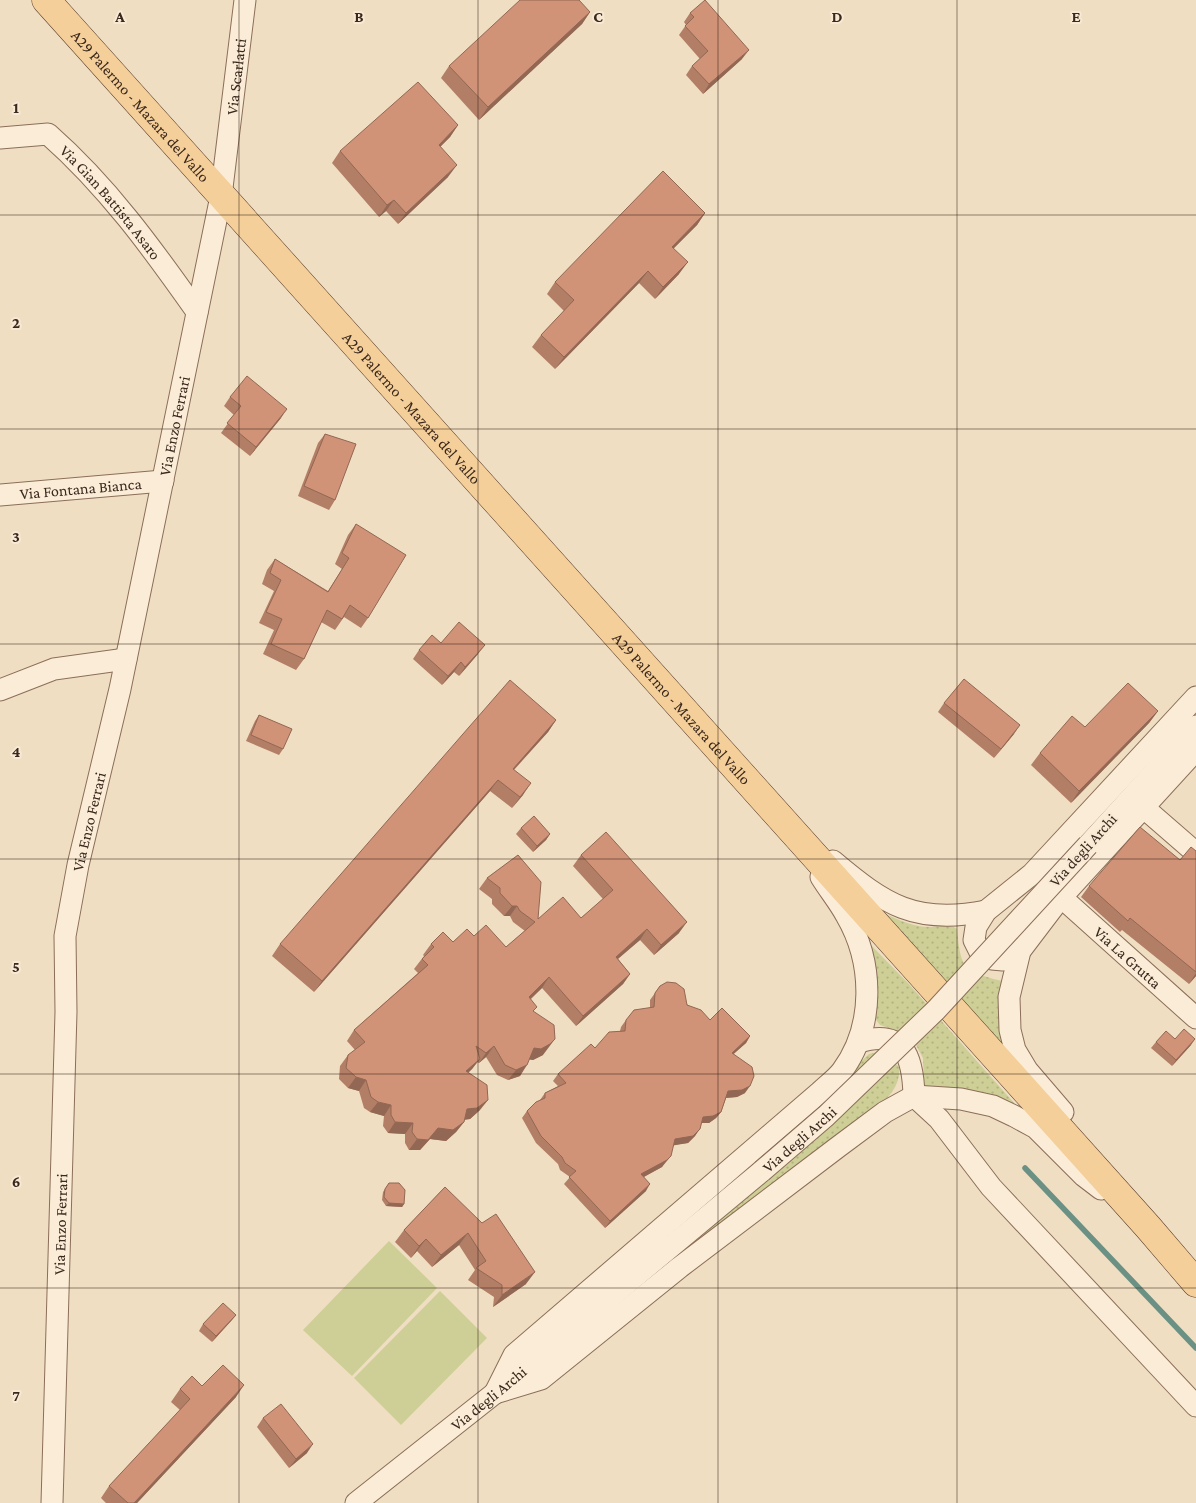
<svg xmlns="http://www.w3.org/2000/svg" width="1196" height="1503" viewBox="0 0 1196 1503" font-family="'Crimson Pro',serif">
<style>
.grass{fill:url(#grass-dots)}
.pitch{fill:#cecf96}
.lines{fill:none;stroke-linecap:round;stroke-linejoin:round}
.stream{stroke:#6b9184;stroke-width:5.5}
.minor-casing{stroke:#8b6e59;stroke-width:23}
.major-casing{stroke:#593d2d;stroke-width:29}
.minor{stroke:#faecd6;stroke-width:21}
.major{stroke:#f5cf99;stroke-width:28}
.minor-bridge-casing{stroke:#8b6e59;stroke-width:23;stroke-linecap:butt}
.minor-bridge{stroke:#faecd6;stroke-width:21}
.wall{fill:#b37e66}
.shaded-wall{fill:#926753}
.building{fill:#d09377;stroke:#926753}
.grid{fill:none;stroke:#3a281d;stroke-width:1;stroke-opacity:0.55}
.labels{text-anchor:middle;dominant-baseline:central;stroke-width:4;stroke-linejoin:round;paint-order:stroke}
.street-label{font-size:16px;fill:#3a281d;stroke:#f7e9d3}
.grid-label{font-size:16px;text-anchor:middle;font-weight:bold;fill:#3a281d;stroke:#f7e9d3;stroke-width:4;stroke-linejoin:round;paint-order:stroke}
</style>
<defs>
<pattern id="grass-dots" width="8" height="8" patternUnits="userSpaceOnUse" patternTransform="scale(1.25)"><rect width="8" height="8" fill="#cecf96"/><path d="M2 2h.1M6 6h.1" fill="none" stroke="#b2b281" stroke-width="1.8" stroke-linecap="round"/></pattern>
</defs>
<rect width="100%" height="100%" fill="#f0dec3"/>
<!-- grass -->
<g class="grass">
<path d="M884 913C900 921 916 928 934 927 942 926 951 924 957 929 961 970 963 971 1002 981L1013 1057Z"/>
<path d="M867 941 908 983 1021 1111 924 1088 923 1058 916 1045 903 1033 880 1025 873 1016Z"/>
<path d="M882 1051 899 1067C901 1088 886 1099 873 1112L676 1265 653 1242 808 1111 869 1054Z"/>
</g>
<!-- pitch -->
<g class="pitch">
<path d="M389 1241 437 1288 352 1376 303 1330Z"/>
<path d="M440 1291 487 1338 401 1425 354 1378Z"/>
</g>
<g class="lines">
<!-- stream -->
<path class="stream" d="M1025 1168 1196 1348"/>
<defs>
<g id="minor">
<path id="s1" d="M0 138 48 134C107 186 152 248 197 312"/>
<path id="s2" d="M0 495 163 481"/>
<path d="M0 690 54 669 126 659"/>
<path d="M1143 807 1196 853"/>
<path d="M1088 845 1196 726"/>
<path d="M833 861C885 905 916 925 986 911"/>
<path id="s3" d="M1061 897 1196 1018"/>
<path d="M1020 951 1003 960 992 959 980 952 974 940 976 927 986 911 1032 874 1196 697"/>
<path d="M859 1042C904 1028 913 1057 914 1096L939 1119 991 1187 1196 1406"/>
<path d="M1063 1112 1027 1070 1015 1050 1010 1030 1009 997 1020 951 1058 901 1196 750"/>
<path d="M495 1393 541 1379 680 1267 838 1147 885 1112 914 1096 961 1099 993 1106 1014 1116 1036 1128 1084 1176 1101 1189"/>
<path d="M495 1393 514 1355 820 1092C827 1085 836 1079 842 1071 875 1026 874 963 846 915 839 902 829 890 821 877"/>
<path id="s4" d="M52 1503 66 1012 65 936 78 865 120 689 221 196 245 0"/>
<path id="s5" d="M356 1503 495 1393 762 1171"/>
</g>
<g id="major">
<path id="s6" d="M46 0 1148 1227 1196 1283"/>
</g>
</defs>
<!-- minor casing -->
<use href="#minor" class="minor-casing"/>
<!-- major casing -->
<use href="#major" class="major-casing"/>
<!-- minor -->
<use href="#minor" class="minor"/>
<!-- major -->
<use href="#major" class="major"/>
<defs>
<g id="minor-bridge">
<path id="s7" d="M762 1171 826 1116 936 1010 1088 845"/>
</g>
</defs>
<!-- minor-bridge casing -->
<use href="#minor-bridge" class="minor-bridge-casing"/>
<!-- minor-bridge -->
<use href="#minor-bridge" class="minor-bridge"/>
</g>
<!-- wall -->
<g class="wall">
<path d="M590 12 582 24 479 120 441 78 449 66Z"/>
<path d="M690 13 742 59 703 94 686 75 692 66 700 59 679 35 686 25 684 22Z"/>
<path d="M458 125 450 137 440 147 448 177 398 224 386 211 379 217 332 163 340 151Z"/>
<path d="M705 213 697 225 674 248 679 274 655 299 639 283 555 369 532 347 541 335 564 311 547 294 555 282Z"/>
<path d="M230 397 281 418 250 456 221 433 234 415 224 406Z"/>
<path d="M325 434 335 500 329 510 298 496 318 443Z"/>
<path d="M356 524 368 618 361 628 344 617 335 630 321 622 304 659 296 670 263 654 274 630 259 623 274 591 262 584 267 570 275 559 328 591 342 569 335 564 348 535Z"/>
<path d="M441 643 478 654 459 676 454 672 442 685 413 659 419 650Z"/>
<path d="M944 703 1014 734 994 758 938 712Z"/>
<path d="M1158 711 1149 723 1071 803 1031 765 1040 753Z"/>
<path d="M259 715 283 749 279 755 246 741 255 721Z"/>
<path d="M556 720 548 732 514 770 523 795 512 808 490 791 314 992 272 956 280 944Z"/>
<path d="M521 828 550 834 546 840 533 852 516 834Z"/>
<path d="M1196 851V976L1189 984 1122 930 1120 932 1081 897 1089 886 1180 860Z"/>
<path d="M518 855 538 919 581 918 603 899 573 866 581 855 679 933 654 955 640 940 618 959 630 974 623 984 576 1026 542 988 531 999 543 1055 533 1060 529 1059 520 1076 508 1080 497 1075 486 1057 479 1063 477 1062 472 1069 468 1073 480 1110 470 1119 464 1120V1122L456 1132 446 1141 430 1139 420 1150H409L405 1143V1134L388 1133 383 1126 384 1116 370 1112 364 1108 359 1091 348 1088 339 1079 340 1066 348 1055 355 1050 347 1041 354 1030 418 973 414 969 424 956 423 955 431 944 453 942 474 936 506 947 525 931 513 922 510 916H504L492 904V899L479 889 487 878Z"/>
<path d="M660 986 710 1020 750 1036 746 1043 733 1054 745 1093 737 1097 726 1098 721 1112 716 1118 709 1123H701L695 1136 688 1143 673 1145 662 1167 644 1177 646 1191 605 1228 564 1184 570 1177 560 1170 558 1164 536 1143 522 1118 527 1111 540 1100 545 1093 558 1086 553 1081 558 1074 620 1031 621 1027 626 1020 650 1008V1000Z"/>
<path d="M1175 1039 1191 1045 1172 1066 1151 1048 1156 1042Z"/>
<path d="M389 1183 404 1204 402 1207 386 1206 382 1200 383 1192Z"/>
<path d="M445 1187 526 1284 493 1307 494 1297 468 1280 475 1270 459 1245 432 1267 417 1251 411 1258 395 1242 404 1230Z"/>
<path d="M236 1315 231 1321 212 1342 199 1331 203 1324Z"/>
<path d="M202 1386 236 1397 137 1503H106L101 1498 109 1486 180 1410 171 1402 180 1389Z"/>
<path d="M263 1418 307 1453 289 1468 257 1427Z"/>
</g>
<!-- shaded-wall -->
<g class="shaded-wall">
<path d="M590 12 582 24 479 120 488 107Z"/>
<path d="M749 50 742 59 703 94 709 84Z"/>
<path d="M458 125 450 137 430 157 439 145Z"/>
<path d="M457 165 448 177 398 224 406 213Z"/>
<path d="M394 200 386 211 379 217 387 205Z"/>
<path d="M705 213 697 225 663 259 672 247Z"/>
<path d="M688 262 679 274 655 299 663 287Z"/>
<path d="M648 271 639 283 555 369 564 357Z"/>
<path d="M287 409 281 418 250 456 256 447Z"/>
<path d="M485 645 478 654 459 676 465 667Z"/>
<path d="M461 662 454 672 442 685 448 676Z"/>
<path d="M1158 711 1149 723 1071 803 1079 791Z"/>
<path d="M556 720 548 732 504 780 513 769Z"/>
<path d="M1020 725 1014 734 994 758 1001 749Z"/>
<path d="M498 780 490 791 314 992 322 981Z"/>
<path d="M531 783 523 795 512 808 520 797Z"/>
<path d="M550 834 546 840 533 852 537 846Z"/>
<path d="M512 906H517L510 916H504Z"/>
<path d="M687 922 679 933 654 955 661 945Z"/>
<path d="M647 929 640 940 608 967 616 957Z"/>
<path d="M1196 973V976L1189 984Z"/>
<path d="M630 974 623 984 576 1026 583 1016Z"/>
<path d="M549 977 542 988 521 1007 529 997Z"/>
<path d="M750 1036 746 1043 727 1060 732 1053Z"/>
<path d="M555 1039 543 1055 533 1060 526 1059 534 1048Z"/>
<path d="M1195 1039 1191 1045 1172 1066 1176 1060Z"/>
<path d="M494 1046 486 1057 479 1063 486 1053Z"/>
<path d="M480 1059 472 1069 458 1082 466 1071Z"/>
<path d="M527 1065 520 1076 508 1080 516 1070Z"/>
<path d="M356 1077 366 1080 359 1091 348 1088Z"/>
<path d="M750 1086 745 1093 737 1097 724 1098 728 1091Z"/>
<path d="M488 1100 480 1110 470 1119 459 1120 467 1109Z"/>
<path d="M378 1102 391 1105 384 1116 370 1112Z"/>
<path d="M721 1112 716 1118 709 1123H698L703 1117Z"/>
<path d="M395 1122 413 1123 405 1134 388 1133Z"/>
<path d="M464 1122 456 1132 446 1141 430 1139 420 1150H409L417 1139 438 1128Z"/>
<path d="M700 1129 695 1136 688 1143 670 1146 675 1139Z"/>
<path d="M671 1156 662 1167 636 1181 641 1174Z"/>
<path d="M650 1184 646 1191 605 1228 610 1221Z"/>
<path d="M389 1203 404 1204 402 1207 386 1206Z"/>
<path d="M468 1233 459 1245 432 1267 441 1255Z"/>
<path d="M426 1239 417 1251 411 1258 419 1246Z"/>
<path d="M535 1272 526 1284 493 1307 502 1295Z"/>
<path d="M236 1315 231 1321 212 1342 216 1336Z"/>
<path d="M244 1385 236 1397 137 1503H134Z"/>
<path d="M313 1444 307 1453 289 1468 296 1459Z"/>
</g>
<!-- building -->
<g class="building">
<path d="M520 0H579L590 12 488 107 449 66Z"/>
<path d="M705 0 749 50 709 84 692 66 708 51 685 26 694 17 690 13Z"/>
<path d="M418 82 458 125 439 145 457 165 406 213 394 200 387 205 340 151Z"/>
<path d="M663 171 705 213 672 247 688 262 663 287 648 271 564 357 541 335 574 300 555 282Z"/>
<path d="M247 376 287 409 256 447 227 423 241 406 230 397Z"/>
<path d="M325 434 356 444 335 500 304 486Z"/>
<path d="M356 524 406 555 368 618 350 605 342 619 327 610 304 659 271 644 282 619 266 612 281 580 270 573 275 559 328 592 349 558 342 553Z"/>
<path d="M459 622 485 645 465 667 461 662 448 676 419 650 432 635 441 643Z"/>
<path d="M964 679 1020 725 1001 749 944 703Z"/>
<path d="M510 680 556 720 513 769 531 783 520 797 498 780 322 981 280 944Z"/>
<path d="M1128 683 1158 711 1079 791 1040 753 1072 716 1085 727Z"/>
<path d="M259 715 292 729 283 749 251 735Z"/>
<path d="M534 816 550 834 537 846 521 828Z"/>
<path d="M1140 827 1180 860 1191 847 1196 851V972L1130 918 1128 921 1089 886Z"/>
<path d="M606 832 687 922 661 945 647 929 616 957 630 974 583 1016 549 977 529 997 537 1007 533 1011 554 1025 555 1039 550 1044 541 1049 534 1048 527 1065 516 1070 505 1065 494 1046 486 1053 476 1046 480 1059 466 1071 487 1085 488 1100 477 1108 467 1109 464 1122 453 1130 438 1128 428 1140 417 1139 412 1132 413 1123 395 1122 391 1115V1105L378 1102 371 1097 366 1080 356 1077 346 1068 348 1055 365 1042 354 1030 428 965 422 959 434 947 431 944 443 932 453 942 467 929 474 936 486 925 506 947 535 922 520 911 517 906H512L500 893V888L487 878 518 855 541 882 538 919 563 897 581 918 613 890 581 855Z"/>
<path d="M667 982 676 983 684 989 687 1005 701 1010 710 1020 722 1008 750 1036 732 1053 752 1067 754 1076 750 1086 742 1090 728 1091 721 1112 713 1116 703 1117 700 1129 693 1136 675 1139 671 1156 667 1160 641 1174 650 1184 610 1221 569 1177 576 1171 565 1163 562 1157 541 1136 527 1111 536 1102 545 1098V1093L566 1083 558 1074 591 1044 595 1048 609 1032 625 1031 626 1020 634 1010 654 1007 655 993 660 986Z"/>
<path d="M1184 1029 1195 1039 1176 1060 1156 1042 1166 1031 1175 1039Z"/>
<path d="M389 1183H399L405 1190 404 1204 389 1203 384 1197 385 1189Z"/>
<path d="M445 1187 482 1223 496 1214 535 1272 502 1295V1285L476 1268 486 1261 468 1233 441 1255 426 1239 419 1246 404 1230Z"/>
<path d="M223 1303 236 1315 216 1336 203 1324Z"/>
<path d="M223 1365 244 1385 134 1503H128L109 1486 190 1399 180 1389 192 1376 202 1386Z"/>
<path d="M281 1404 313 1444 296 1459 263 1418Z"/>
</g>
<!-- grid -->
<path class="grid" d="M239 0V1503M478 0V1503M718 0V1503M957 0V1503M0 215H1196M0 429H1196M0 644H1196M0 859H1196M0 1074H1196M0 1288H1196"/>
<g class="labels">
<!-- street labels -->
<g class="street-label">
<text stroke="none"><textPath href="#s4" startOffset="1444">Via Scarlatti</textPath></text>
<text stroke="none"><textPath href="#s6" startOffset="142">A29 Palermo - Mazara del Vallo</textPath></text>
<text stroke="none"><textPath href="#s1" startOffset="141">Via Gian Battista Asaro</textPath></text>
<text stroke="none"><textPath href="#s6" startOffset="548">A29 Palermo - Mazara del Vallo</textPath></text>
<text stroke="none"><textPath href="#s4" startOffset="1089">Via Enzo Ferrari</textPath></text>
<text stroke="none"><textPath href="#s2" startOffset="81">Via Fontana Bianca</textPath></text>
<text stroke="none"><textPath href="#s6" startOffset="952">A29 Palermo - Mazara del Vallo</textPath></text>
<text stroke="none"><textPath href="#s4" startOffset="684">Via Enzo Ferrari</textPath></text>
<text transform="translate(1083 850) rotate(-48)">Via degli Archi</text>
<text stroke="none"><textPath href="#s3" startOffset="90">Via La Grutta</textPath></text>
<text stroke="none"><textPath href="#s7" startOffset="49">Via degli Archi</textPath></text>
<text stroke="none"><textPath href="#s4" startOffset="279">Via Enzo Ferrari</textPath></text>
<text stroke="none"><textPath href="#s5" startOffset="169">Via degli Archi</textPath></text>
</g>
</g>
<g class="grid-label">
<text x="120" y="22">A</text>
<text x="359" y="22">B</text>
<text x="598" y="22">C</text>
<text x="837" y="22">D</text>
<text x="1076" y="22">E</text>
<text x="16" y="113">1</text>
<text x="16" y="328">2</text>
<text x="16" y="542">3</text>
<text x="16" y="757">4</text>
<text x="16" y="972">5</text>
<text x="16" y="1187">6</text>
<text x="16" y="1401">7</text>
</g>
</svg>
